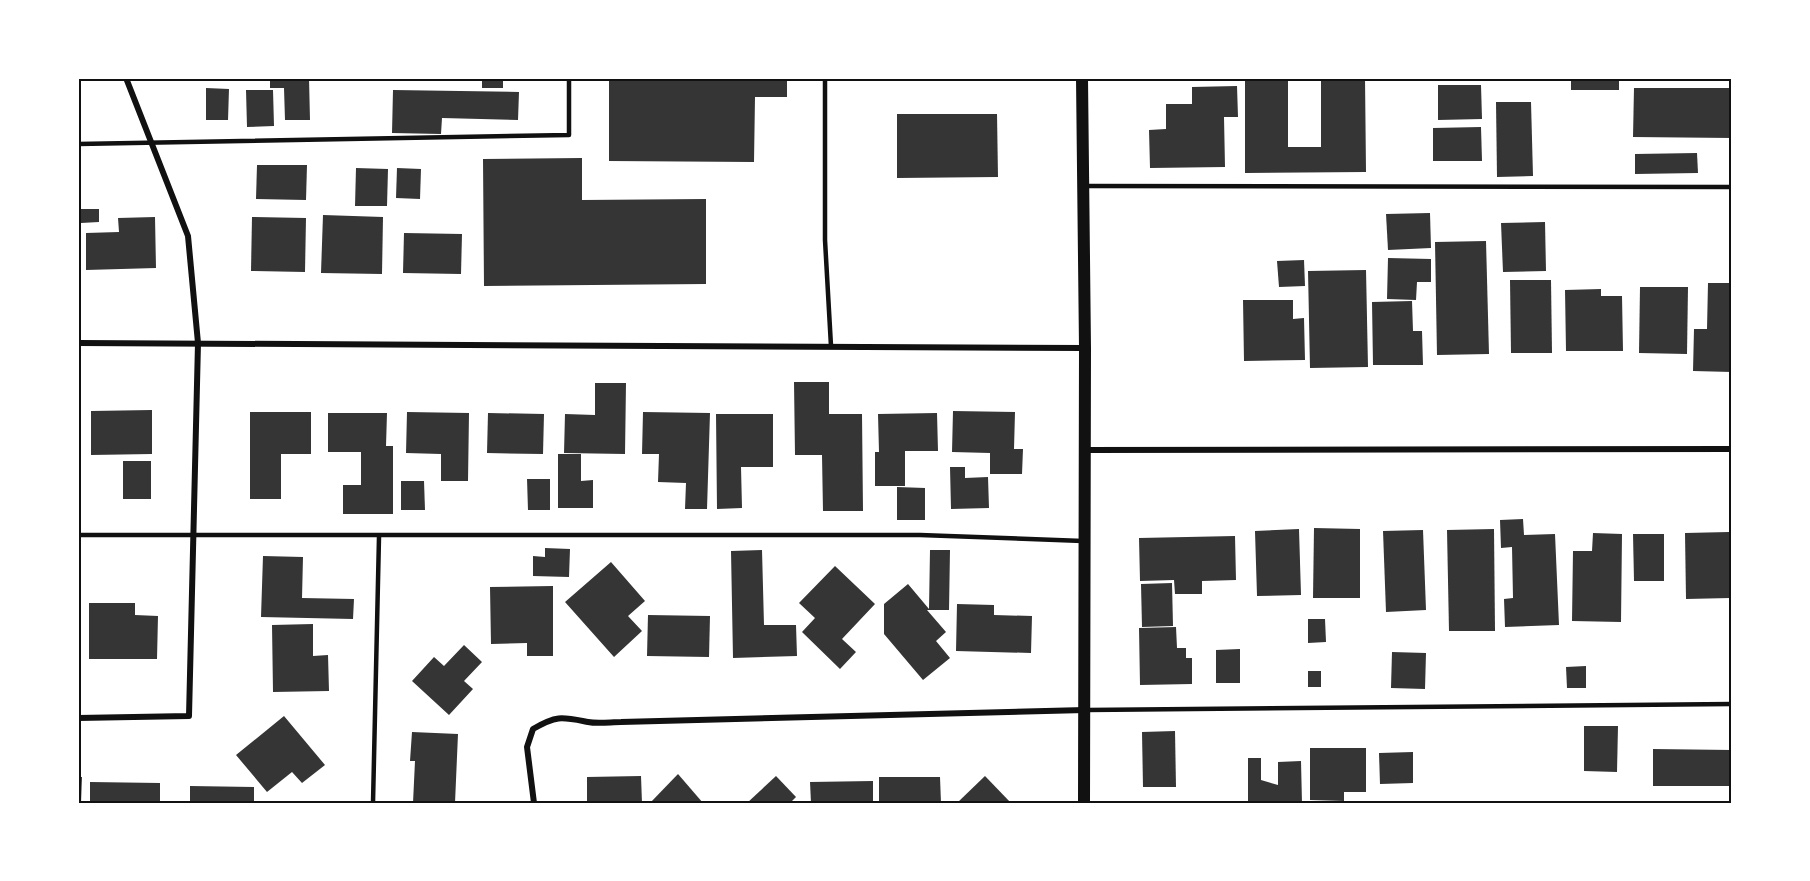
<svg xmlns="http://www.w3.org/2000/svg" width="1810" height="881" viewBox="0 0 1810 881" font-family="Manrope,sans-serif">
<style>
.building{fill:#353535}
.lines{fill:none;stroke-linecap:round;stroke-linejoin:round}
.service{stroke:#111;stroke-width:4.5}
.minor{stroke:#111;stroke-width:6}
.secondary{stroke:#111;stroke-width:12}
.neatline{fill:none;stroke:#111;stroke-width:2}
</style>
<rect width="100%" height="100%" fill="#fff"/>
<!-- building -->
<g class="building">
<path d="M270 78H309L310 120H285L284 88H270Z"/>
<rect x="482" y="78" width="21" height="10"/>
<path d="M609 78H787V97H755L754 162 609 161Z"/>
<path d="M1245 78H1288V147H1321V78H1365L1366 172 1245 173Z"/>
<rect x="1571" y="78" width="48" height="12"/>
<path d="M1661 78H1685V81L1661 80Z"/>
<path d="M1438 85H1481L1482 119 1438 120Z"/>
<path d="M1237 86 1238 117H1224L1225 167 1150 168 1149 130 1166 129V104H1192V87Z"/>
<path d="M206 88 229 89 228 120H206Z"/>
<path d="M1634 88H1732V138L1633 137Z"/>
<path d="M246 90H273L274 126 247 127Z"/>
<path d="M393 90 519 92 518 120 442 118 441 134 392 133Z"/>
<path d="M1496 102H1531L1533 176 1497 177Z"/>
<path d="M897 114H997L998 177 897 178Z"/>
<path d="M1481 127 1482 161H1433V128Z"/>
<path d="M1697 153 1698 173 1635 174V154Z"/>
<path d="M582 158V200L706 199V284L484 286 483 159Z"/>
<path d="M257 165H307L306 200 256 199Z"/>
<path d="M356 168 388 169 387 206H355Z"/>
<path d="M397 168 421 169 420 199 396 198Z"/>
<path d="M81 209H99V222L81 223Z"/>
<path d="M1430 213 1431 248 1388 250 1386 214Z"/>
<path d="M323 215 383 217 382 274 321 273Z"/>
<path d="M155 217 156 268 86 270V233L119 232 118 218Z"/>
<path d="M252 217 306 218 305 272 251 271Z"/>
<path d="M1545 222 1546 271 1503 272 1501 223Z"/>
<path d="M404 233 462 234 461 274 403 273Z"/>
<path d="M1486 241 1489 354 1437 355 1435 242Z"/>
<path d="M1388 258 1431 259V282H1417L1416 300 1387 299Z"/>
<path d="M1304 260 1305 286 1279 287 1277 261Z"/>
<path d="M1366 270 1368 367 1310 368 1308 271Z"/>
<path d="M1510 280H1551L1552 353H1511Z"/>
<path d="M1708 283H1732V372L1693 371 1694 329H1707Z"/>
<path d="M1640 287H1688L1687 354 1639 353Z"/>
<path d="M1601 289V296H1622L1623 351H1566L1565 290Z"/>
<path d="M1243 300H1293V319L1304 318 1305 360 1244 361Z"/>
<path d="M1412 301 1413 331H1422L1423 365H1373L1372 302Z"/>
<path d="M794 382H829V414H862L863 511H823L822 455H795Z"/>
<path d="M595 383H626L625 454 564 453 565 414 595 415Z"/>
<path d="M152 410V454L91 455V411Z"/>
<path d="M953 411 1015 412 1014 449H1023L1022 474H990V453L952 452Z"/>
<path d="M250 412H311V454H281V499H250Z"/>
<path d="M407 412 469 413 468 481H441V454L406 453Z"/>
<path d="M643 412 710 413 707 509H685L686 483 658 482 659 454H642Z"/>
<path d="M328 413H387L386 446H393V514H343V485H361V452H328Z"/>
<path d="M488 413 544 414 543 454 487 453Z"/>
<path d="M937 413 938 451H905V486H875V452H879L878 414Z"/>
<path d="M716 414H773V467H741L742 508 717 509Z"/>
<path d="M558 454H581V481L593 480V508H558Z"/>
<rect x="123" y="461" width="28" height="38"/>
<path d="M950 467H965V478L988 477 989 508 951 509Z"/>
<path d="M527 479H550V510H528Z"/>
<path d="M401 481H424L425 510H401Z"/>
<path d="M897 487 925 488V520H897Z"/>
<path d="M1523 519 1524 535 1555 534 1559 625 1505 627 1504 599 1513 598 1512 547 1501 548 1500 520Z"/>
<path d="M1314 528 1360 529V598H1313Z"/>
<path d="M1299 529 1301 595 1257 596 1255 531Z"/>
<path d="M1494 529 1495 631H1449L1447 530Z"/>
<path d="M1423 530 1426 610 1386 612 1383 531Z"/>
<path d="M1729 532 1730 598 1686 599 1685 533Z"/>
<path d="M1593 533 1622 534 1621 622 1572 621 1573 551H1592Z"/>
<path d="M1633 534H1664V581H1634Z"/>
<path d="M1235 536 1236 580 1202 581V594H1175L1174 580 1140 581 1139 538Z"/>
<path d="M545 548 570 549 569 577 533 576V556L545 557Z"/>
<path d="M762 550 764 625H796L797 656 733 658 731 551Z"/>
<path d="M930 550H950L949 610H927L946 632 936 641 950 658 923 680 884 634V604L908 584 929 609Z"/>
<path d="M263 556 303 557 302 598 354 599 353 619 261 617Z"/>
<path d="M611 562 645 601 628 616 642 631 614 657 565 602Z"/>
<path d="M835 566 875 604 842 639 856 652 840 669 802 632 815 618 799 603Z"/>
<path d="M1172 583 1173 626 1142 627 1141 584Z"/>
<path d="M553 586V656H527V643L491 644 490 587Z"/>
<path d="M89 603H135V615L158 616 157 659H89Z"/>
<path d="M957 604 994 605V615L1032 616 1031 653 956 651Z"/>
<path d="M648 615 710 616 709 657 647 656Z"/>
<path d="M1308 619H1325L1326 642 1308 643Z"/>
<path d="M313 624V656L328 655 329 691 273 692 272 625Z"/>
<path d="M1176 627 1177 648H1186V658H1192V684L1140 685 1139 628Z"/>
<path d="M464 645 482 662 464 681 473 689 449 715 412 681 434 657 444 666Z"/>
<path d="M1240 649V683H1216V650Z"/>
<path d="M1392 652 1426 653 1425 689 1391 688Z"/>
<path d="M1586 666V688H1567L1566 667Z"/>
<rect x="1308" y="671" width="13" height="16"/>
<path d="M284 716 325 765 302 783 292 772 267 792 236 755Z"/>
<path d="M1584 726H1618L1617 772 1584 771Z"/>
<path d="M1175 731 1176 787H1143L1142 732Z"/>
<path d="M412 732 458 734 455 803H413L415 761H410Z"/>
<path d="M1310 748H1366V792H1344V801L1310 800Z"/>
<path d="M1653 749 1732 750V786H1653Z"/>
<path d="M1413 752V783L1380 784 1379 753Z"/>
<path d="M1248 758H1261V780L1278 785V762L1301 761 1302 803H1248Z"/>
<path d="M678 774 703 803H650Z"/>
<path d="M641 776 642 803H587V777Z"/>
<path d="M776 776 796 797 790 803H747Z"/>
<path d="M985 776 1011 803H957Z"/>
<path d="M78 777H82L81 803H78Z"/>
<path d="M879 777H940L941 803H879Z"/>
<path d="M873 781V803H811L810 782Z"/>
<path d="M90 782 160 783V803H90Z"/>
<path d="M190 786 254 787V803H190Z"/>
</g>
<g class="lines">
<!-- service -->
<g class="service">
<path d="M825 78V240L831 346"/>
<path d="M78 144 569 135V78"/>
<path d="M1086 186 1732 187"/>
<path d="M78 535H920L1083 541"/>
<path d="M1087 710 1732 704"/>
<path d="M373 803 379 537"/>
</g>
<!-- minor -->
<g class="minor">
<path d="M78 343 1085 348"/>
<path d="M1085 450 1732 449"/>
<path d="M78 718 189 716 198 343 188 236 126 78"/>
<path d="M534 803 527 747 533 729C557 715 562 717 588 722 598 724 611 722 621 722L1085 710"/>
</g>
<!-- secondary -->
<path class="secondary" d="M1082 78 1085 348 1084 803"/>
</g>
<!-- border -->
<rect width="1810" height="881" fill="none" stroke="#ffffff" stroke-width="159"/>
<rect x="80" y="80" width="1650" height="722" class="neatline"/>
</svg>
